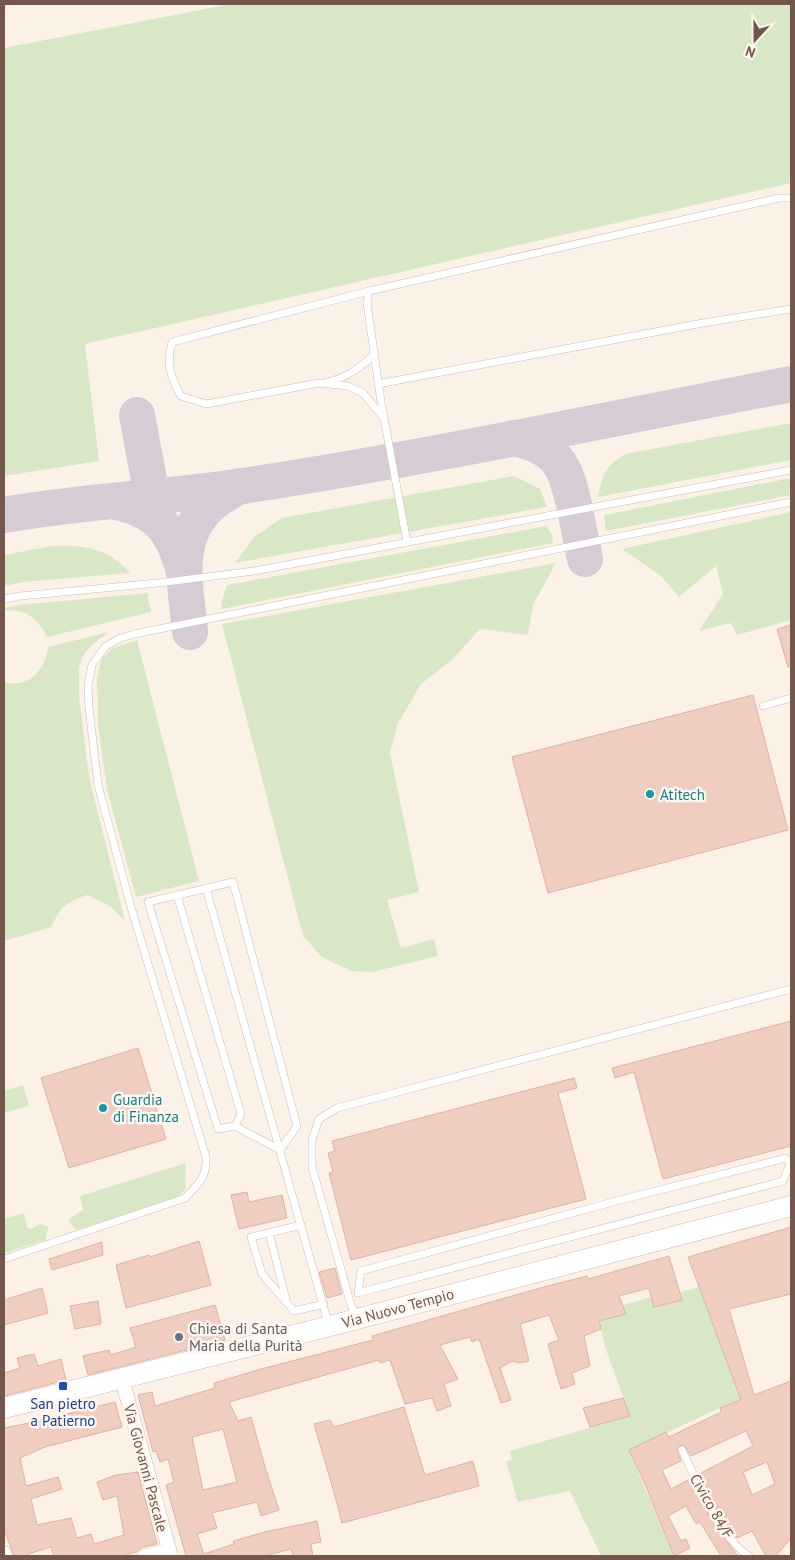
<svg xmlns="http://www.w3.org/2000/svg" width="795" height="1560" viewBox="0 0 795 1560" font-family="'PT Sans',sans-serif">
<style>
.green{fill:#d8e8c6}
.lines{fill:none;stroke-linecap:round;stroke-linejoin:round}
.taxiway{stroke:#d7ccd6;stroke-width:36}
.building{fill:#efcdc0;stroke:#e1b2a1;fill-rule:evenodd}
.lane-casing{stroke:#cfbab1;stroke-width:8}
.street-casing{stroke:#cfbab1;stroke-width:15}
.secondary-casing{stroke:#d1b9ae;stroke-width:21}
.lane{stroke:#fff;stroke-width:7}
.street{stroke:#fff;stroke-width:14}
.secondary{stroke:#fff;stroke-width:20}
.culture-dot{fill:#0f9aa8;stroke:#fef6ed;stroke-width:2}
.worship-dot{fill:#6b7280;stroke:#fef6ed;stroke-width:2}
.transit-dot{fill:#1a4fb4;stroke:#fef6ed;stroke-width:2}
.labels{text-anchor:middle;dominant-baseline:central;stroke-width:5;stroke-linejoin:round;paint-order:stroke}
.culture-label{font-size:15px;fill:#0d838f;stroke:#fef6ed;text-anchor:start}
.street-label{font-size:15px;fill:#74564d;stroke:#fef6ed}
.worship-label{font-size:15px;fill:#5b616d;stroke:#fef6ed;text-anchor:start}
.transit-label{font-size:15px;fill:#164399;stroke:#fef6ed}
</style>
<rect width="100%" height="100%" fill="#fbf1e7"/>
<!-- green -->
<g class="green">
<path d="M231 4H791V183L85 344 99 461 4 476V48Z"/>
<path d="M791 423V460L598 497C603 473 604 468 625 454Z"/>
<path d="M514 476 540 489 547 507 235 563 254 537 282 518Z"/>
<path d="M791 478V495L606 531 604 515Z"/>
<path d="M791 512V620L737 635 731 623 699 631 723 594 716 566 679 597 661 576 622 549Z"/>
<path d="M547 526 552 535 553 543 222 609 221 604 227 585Z"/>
<path d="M52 546C84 545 108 548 130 573L24 582 4 586V555Z"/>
<path d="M556 563 533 605 528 635 480 629 452 660 421 684 397 725 390 753 419 892 387 900 401 948 434 939 438 956 372 972 351 971 322 957 304 937 299 921 222 624Z"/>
<path d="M147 593 151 612 47 637C39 619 24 607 4 611V608L19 605Z"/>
<path d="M109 632 91 646 84 654 79 667V696L89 777 125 921 110 906 87 895C65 903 61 907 51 927L4 941V682C28 689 46 670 48 647Z"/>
<path d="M137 640 199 881 136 897 107 789 98 725 97 677 102 658 113 648Z"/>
<path d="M23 1085 29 1106 4 1113V1091Z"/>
<path d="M186 1163 185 1189 181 1194 170 1201 76 1230 68 1220 83 1210 80 1196Z"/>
<path d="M24 1213 27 1228 31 1229 40 1224 48 1227 46 1240 4 1253V1219Z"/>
<path d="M699 1287 741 1400 720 1408 629 1450 674 1556H601L570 1491 518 1502 506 1461 512 1460 510 1451 630 1416 605 1347 599 1321 626 1314 623 1305 651 1297 655 1307 682 1300 680 1292Z"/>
</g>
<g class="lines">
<!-- taxiway -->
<g class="taxiway">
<path d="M137 415 152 496"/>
<path d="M514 438C559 448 566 467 575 509 578 526 582 542 585 559"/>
<path d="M113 501C157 510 173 529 184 572"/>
<path d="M4 515C83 501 163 498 243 486 427 458 609 419 791 384"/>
<path d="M190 632C186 587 172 535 214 502 222 496 231 491 240 486"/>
</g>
</g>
<!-- building -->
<g class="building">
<path d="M791 625V667H788L777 629Z"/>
<path d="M753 695 788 830 548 893 512 757Z"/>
<path d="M791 1021V1146L663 1179 634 1072 615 1078 612 1068Z"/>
<path d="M138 1048 166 1139 69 1168 41 1078Z"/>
<path d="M574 1078 577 1088 558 1093 586 1199 351 1260 329 1173 333 1172 328 1153 335 1151 332 1141Z"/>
<path d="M247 1192 249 1202 282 1195 287 1218 239 1229 231 1195Z"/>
<path d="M791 1227V1294L729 1309 754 1395 791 1381V1538L776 1556H766L752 1531 737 1538 723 1520 699 1474 753 1446 746 1431 691 1456 685 1446 680 1445 677 1450 681 1461 662 1470 671 1489 690 1479 714 1525 738 1556H721L700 1522 696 1524 686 1506 668 1516 681 1541 686 1539 690 1548 674 1556 645 1484 629 1450 666 1432 669 1437 721 1412 720 1408 741 1400 688 1257ZM767 1462 775 1484 752 1495 743 1472Z"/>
<path d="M199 1241 211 1285 126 1308 116 1265 149 1255 150 1257Z"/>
<path d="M102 1242 103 1255 52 1270 49 1259Z"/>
<path d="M669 1256 682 1300 654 1307 649 1288 619 1296 626 1314 599 1321 601 1329 584 1336 590 1366 572 1373 575 1384 561 1389 548 1344 559 1340 549 1315 520 1324 529 1361 520 1363 512 1361 500 1368 511 1400 501 1403 479 1339 472 1342 470 1337 440 1345 458 1379 444 1384 451 1406 437 1411 432 1398 405 1404 390 1360 380 1363 379 1360 229 1402 238 1421 251 1417 265 1467 279 1510 261 1516 257 1502 212 1513 217 1528 197 1534 204 1554 234 1544 233 1541 265 1532 317 1521 321 1542 311 1544 313 1556H293L291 1549 265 1556H186L166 1485 174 1482 168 1459 160 1462 156 1451 153 1452 138 1395 152 1392 155 1406 215 1388 214 1383 261 1369 373 1340 372 1336 540 1288 587 1276 588 1279ZM223 1429 237 1482 203 1490 192 1437Z"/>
<path d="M335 1268 342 1294 327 1298 319 1272Z"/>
<path d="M42 1288 48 1313 4 1325V1300Z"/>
<path d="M98 1301 101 1324 75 1329 70 1306Z"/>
<path d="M215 1305 225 1340 88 1375 83 1356 109 1350 111 1355 136 1347 130 1328Z"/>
<path d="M34 1354 38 1366 61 1359 66 1380 4 1396V1373L20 1368 17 1358Z"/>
<path d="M623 1398 630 1416 590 1427 583 1408Z"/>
<path d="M115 1402 122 1427 45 1447 20 1458 26 1486 58 1477 62 1489 31 1499 37 1525 71 1518 77 1538 91 1534 94 1544 124 1535 117 1496 103 1500 97 1482 116 1475 138 1472 157 1544 142 1547 136 1552 123 1556H54L51 1547 28 1554V1556H14L4 1529V1428L39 1421Z"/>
<path d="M404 1407 425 1475 473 1461 479 1486 342 1523 335 1496 314 1424 330 1420 334 1427Z"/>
</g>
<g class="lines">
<defs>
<g id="lane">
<path d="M369 291 172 342C166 364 170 376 181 396L206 404 319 383 348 386 363 393 382 416"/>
<path d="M327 382C347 378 359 368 374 355"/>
<path d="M378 384 703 323 791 309"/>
<path d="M407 542 381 402 367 303 369 291 779 198H791"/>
<path d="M4 599 20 596 158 583 254 571 791 470"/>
<path d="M763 706 791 698"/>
<path d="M233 882 297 1126 280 1150 235 1126 218 1129 148 902Z"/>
<path d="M206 888 329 1326"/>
<path d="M177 895 241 1114 235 1126"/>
<path d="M786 1158 790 1164 783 1181 358 1293 361 1271 620 1200Z"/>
<path d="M269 1233 251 1237 262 1274 294 1311 324 1304"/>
<path d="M4 1259 185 1198C199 1183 207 1178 206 1157L131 907 98 785 89 708 88 686 92 665 105 647 118 639 134 634 791 502"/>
<path d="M286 1299 269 1233 301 1225"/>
<path d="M357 1318 351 1305 312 1167V1140L319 1119 337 1108 791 989"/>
<path d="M682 1450C697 1481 720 1538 749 1556"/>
</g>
<g id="street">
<path d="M122 1379 171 1556"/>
<path d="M4 1553 5 1556"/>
<path d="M144 1556 169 1550"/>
</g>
<path id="secondary" d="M4 1408 330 1326 791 1206"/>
</defs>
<!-- lane casing -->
<use href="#lane" class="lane-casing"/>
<!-- street casing -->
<use href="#street" class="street-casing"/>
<!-- secondary casing -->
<use href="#secondary" class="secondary-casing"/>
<!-- lane -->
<use href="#lane" class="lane"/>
<!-- street -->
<use href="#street" class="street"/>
<!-- secondary -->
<use href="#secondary" class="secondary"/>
</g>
<!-- markers -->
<g class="culture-dot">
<circle cx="650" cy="794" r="5"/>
<circle cx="103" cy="1108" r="5"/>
</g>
<circle class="worship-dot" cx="179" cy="1337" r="5"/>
<rect class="transit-dot" x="58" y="1381" width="10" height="10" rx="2.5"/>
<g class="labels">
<!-- culture labels -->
<g class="culture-label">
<text x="660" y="794">Atitech</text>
<text x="113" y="1099">Guardia<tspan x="113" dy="17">di Finanza</tspan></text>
</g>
<!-- street labels -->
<g class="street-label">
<text transform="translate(398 1308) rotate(-15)">Via Nuovo Tempio</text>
<text transform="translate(146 1468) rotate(75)">Via Giovanni Pascale</text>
<text transform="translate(712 1506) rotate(60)">Civico 84/F</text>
</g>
<!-- worship labels -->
<g class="worship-label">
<text x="189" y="1328">Chiesa di Santa<tspan x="189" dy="17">Maria della Purità</tspan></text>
</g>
<!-- transit labels -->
<g class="transit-label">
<text x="63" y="1403">San pietro<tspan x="63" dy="17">a Patierno</tspan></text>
</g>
</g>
<!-- border -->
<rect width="795" height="1560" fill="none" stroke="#74564d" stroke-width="10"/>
<!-- north arrow -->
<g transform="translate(755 40) rotate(201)" stroke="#fef6ed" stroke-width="4" paint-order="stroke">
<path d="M0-4L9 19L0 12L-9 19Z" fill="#74564d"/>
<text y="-8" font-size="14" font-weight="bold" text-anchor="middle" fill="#74564d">N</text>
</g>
</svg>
